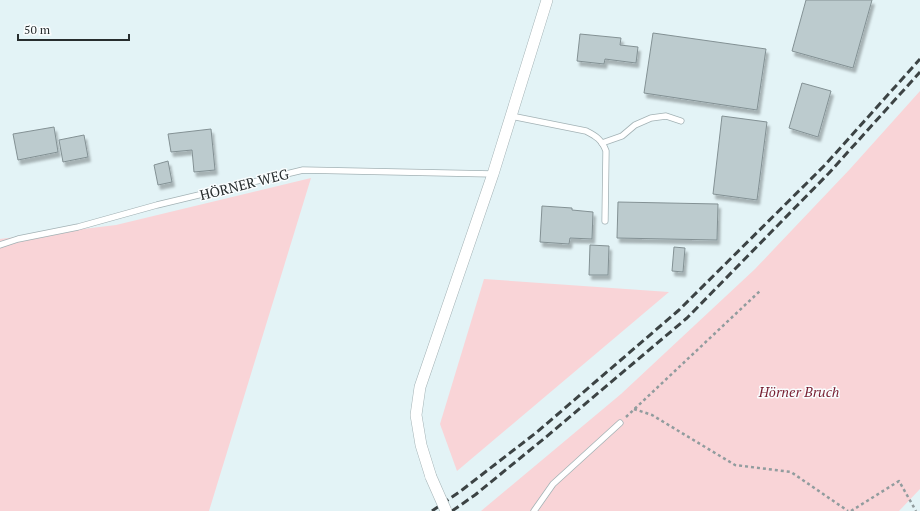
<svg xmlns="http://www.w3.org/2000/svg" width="920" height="511" viewBox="0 0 920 511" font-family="'PT Serif',serif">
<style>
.green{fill:#f9d4d7}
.building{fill:#bccbce;stroke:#839194;filter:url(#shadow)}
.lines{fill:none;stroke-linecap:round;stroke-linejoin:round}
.service-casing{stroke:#a3b2b5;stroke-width:7}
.minor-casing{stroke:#a3b2b5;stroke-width:12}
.path{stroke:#919c9e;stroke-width:2.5;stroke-dasharray:3 3;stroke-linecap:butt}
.service{stroke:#fff;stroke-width:5.5}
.minor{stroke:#fff;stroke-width:11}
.rail{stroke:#3c4344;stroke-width:3;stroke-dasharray:8 4;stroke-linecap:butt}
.minor-bridge-casing{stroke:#a3b2b5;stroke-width:12;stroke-linecap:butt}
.minor-bridge{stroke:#fff;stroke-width:11}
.labels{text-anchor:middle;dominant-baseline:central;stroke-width:3;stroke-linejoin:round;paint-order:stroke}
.street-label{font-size:14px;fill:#272d2e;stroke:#fafdfe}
.park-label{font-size:14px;font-style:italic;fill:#771e31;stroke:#fafdfe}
</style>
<defs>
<filter id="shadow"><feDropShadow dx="2.5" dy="4.5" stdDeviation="1" flood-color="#0004"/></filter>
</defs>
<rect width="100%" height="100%" fill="#e3f3f6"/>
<!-- green -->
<g class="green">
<path d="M920 91V489L899 511H481L621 394 755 269 850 169Z"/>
<path d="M311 178 209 511H0V239L116 225Z"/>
<path d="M484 279 669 292 457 471 440 424Z"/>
</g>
<!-- building -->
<g class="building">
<path d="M806 0H872L853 68 792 51Z"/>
<path d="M653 33 766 49 757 110 644 93Z"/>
<path d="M580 34 621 38 620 45 638 47 636 63 605 59 604 64 577 61Z"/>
<path d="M802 83 831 91 818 137 789 128Z"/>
<path d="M722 116 767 122 757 200 713 194Z"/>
<path d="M54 127 58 152 18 160 13 134Z"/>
<path d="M211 129 215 170 194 172 192 150 171 152 168 134Z"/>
<path d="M84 135 88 157 63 162 59 140Z"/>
<path d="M168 161 172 182 158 185 154 165Z"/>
<path d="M618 202 718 204 717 240 617 238Z"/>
<path d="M542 206 572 208V210L593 212 592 239 570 238 569 244 540 242Z"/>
<path d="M590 245 609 246 608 275H589Z"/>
<path d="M674 247 685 248 683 272 672 271Z"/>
</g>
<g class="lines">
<defs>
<g id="service">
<path d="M511 116 586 131C596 136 602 140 606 151L605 221"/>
<path d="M602 143 622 136 635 125 651 118 666 116 681 121"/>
<path d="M0 245 18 239 78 227 157 205 303 170 493 174"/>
<path d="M534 511 553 484 620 423"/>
</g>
<path id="minor" d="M431 477 421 445 416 415 420 387 493 174 547 0"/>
</defs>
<!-- service casing -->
<use href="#service" class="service-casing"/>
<!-- minor casing -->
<use href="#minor" class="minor-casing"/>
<!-- path -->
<g class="path">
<path d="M634 409 652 415 735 465 791 472 848 511"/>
<path d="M626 417 761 290"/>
<path d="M851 511 899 481 916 511"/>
</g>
<!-- service -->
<use href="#service" class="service"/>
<!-- minor -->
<use href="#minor" class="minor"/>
<!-- rail -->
<g class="rail">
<path d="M432 511 462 490 537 432 679 310 825 165 920 59"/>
<path d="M452 511 475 495 546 437 687 318 829 173 920 72"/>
</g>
<defs>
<path id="minor-bridge" d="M431 477 446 511"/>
</defs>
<!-- minor-bridge casing -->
<use href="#minor-bridge" class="minor-bridge-casing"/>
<!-- minor-bridge -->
<use href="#minor-bridge" class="minor-bridge"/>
</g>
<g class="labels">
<!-- street labels -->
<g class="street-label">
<text transform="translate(244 184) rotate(-14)">HÖRNER WEG</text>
</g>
<!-- park labels -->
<g class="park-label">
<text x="799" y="391">Hörner Bruch</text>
</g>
</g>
<!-- scale -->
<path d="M18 34v6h111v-6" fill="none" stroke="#272d2e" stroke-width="2"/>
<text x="24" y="34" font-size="12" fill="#272d2e" stroke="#fafdfe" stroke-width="3" paint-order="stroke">50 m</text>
</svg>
